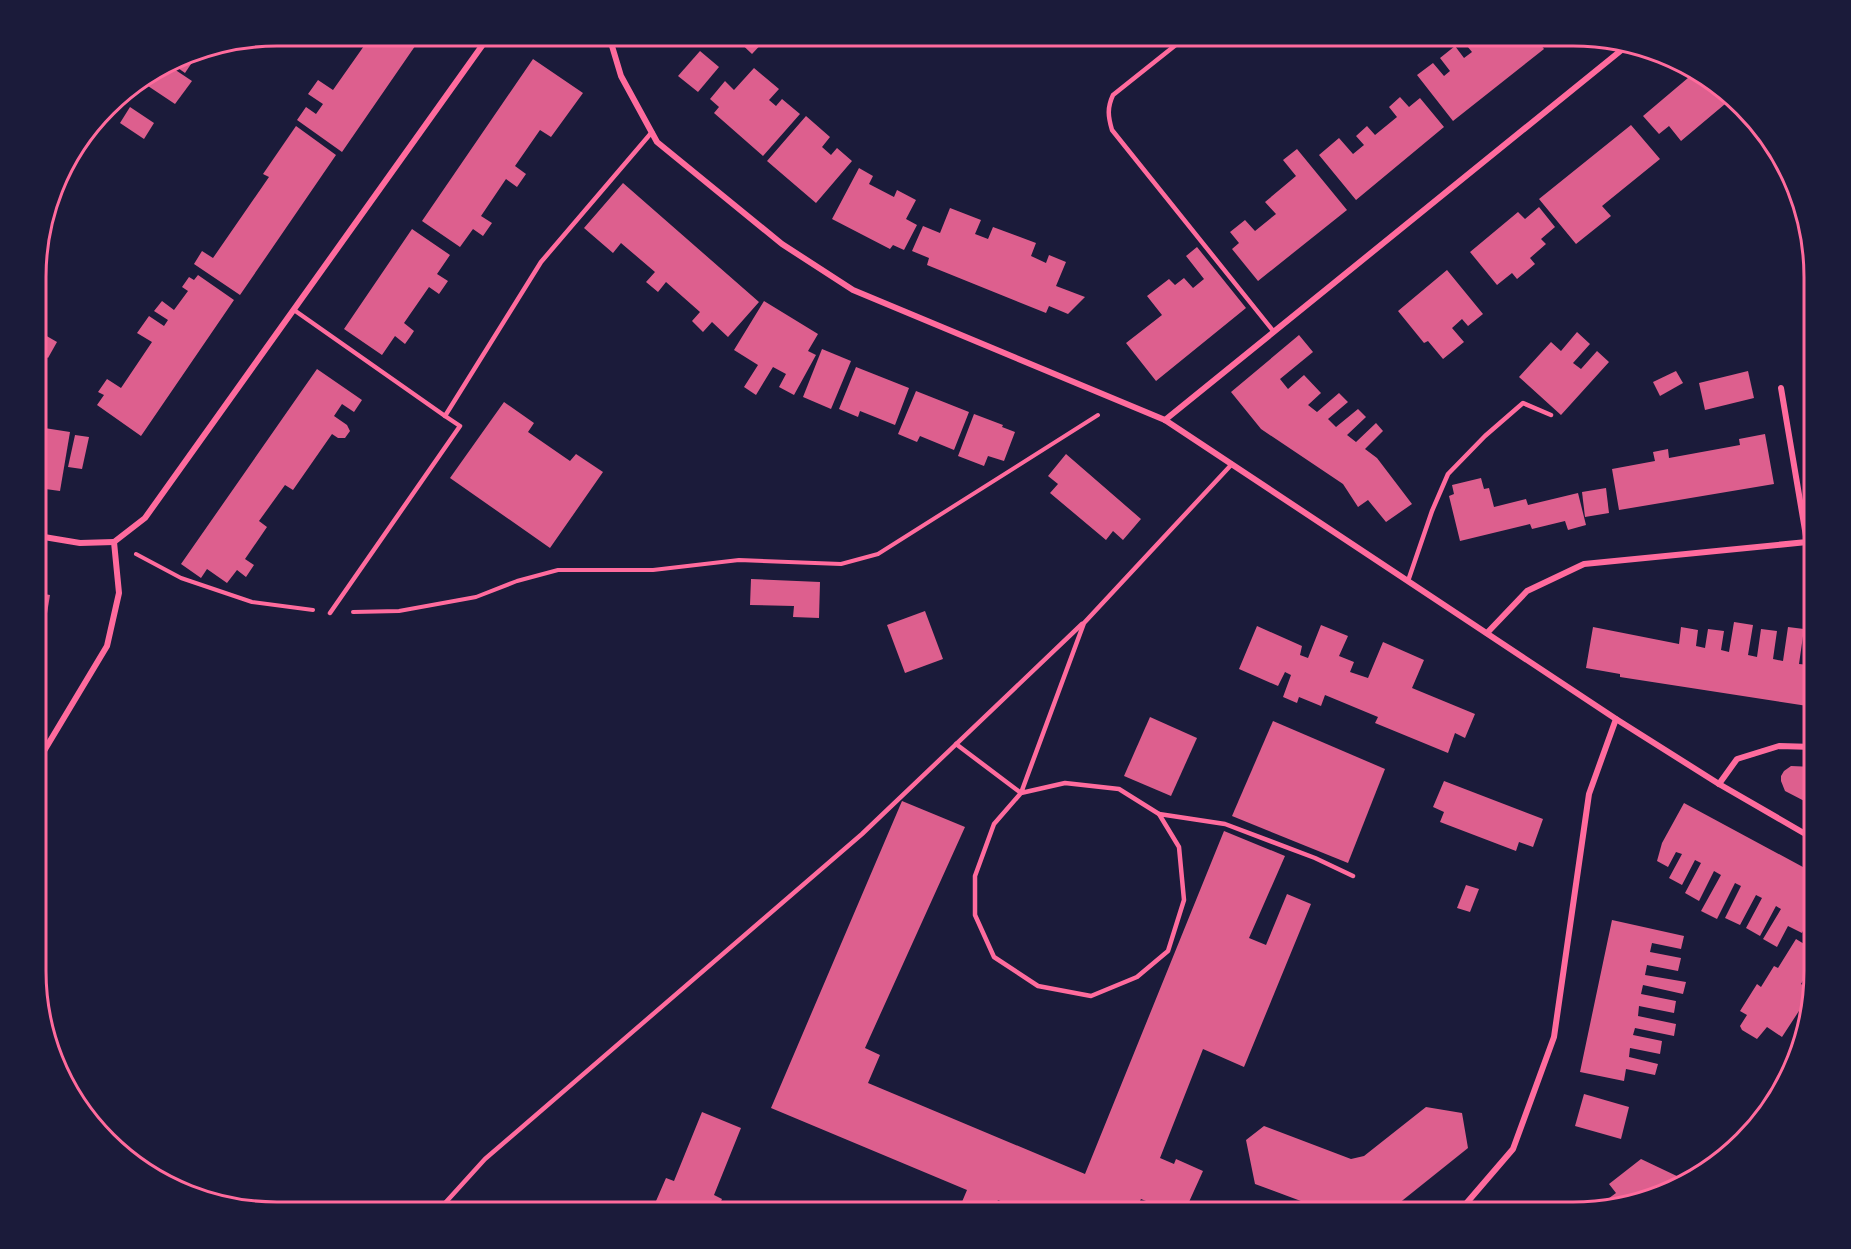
<svg xmlns="http://www.w3.org/2000/svg" width="1851" height="1249" viewBox="0 0 1851 1249" font-family="Cabin,sans-serif">
<style>
.building{fill:#dd5f8e}
.lines{fill:none;stroke-linecap:round;stroke-linejoin:round}
.path{stroke:#ff6b9d;stroke-width:4}
.service{stroke:#ff6b9d;stroke-width:4.5}
.minor{stroke:#ff6b9d;stroke-width:6}
.rim{fill:none;stroke:#ff6b9d;stroke-width:3}
</style>
<rect width="100%" height="100%" fill="#1b1b3a"/>
<!-- building -->
<g class="building">
<path d="M371 36H422L342 152 297 120 306 107 316 114 323 104 308 94 318 80 333 90Z"/>
<path d="M733 36H769L752 54Z"/>
<path d="M1469 36H1534L1544 49 1453 121 1417 75 1433 63 1444 76 1450 71 1440 58 1455 46 1464 58 1472 52 1463 41Z"/>
<path d="M700 51 719 67 698 92 678 76Z"/>
<path d="M184 55 193 61 185 73 171 63Z"/>
<path d="M533 59 583 93 551 137 540 130 515 166 526 174 517 187 506 179 481 216 492 223 483 236 473 229 460 247 422 221Z"/>
<path d="M168 65 192 81 175 104 145 84 151 76Z"/>
<path d="M754 68 779 89 769 100 776 106 782 99 800 114 763 156 714 113 719 107 710 99 725 81 734 90Z"/>
<path d="M1695 72 1720 86 1731 99 1681 141 1669 126 1659 134 1643 116Z"/>
<path d="M1400 97 1409 107 1420 98 1444 127 1356 200 1319 155 1339 138 1353 154 1364 145 1356 136 1367 126 1375 135 1397 117 1389 107Z"/>
<path d="M130 107 154 123 144 139 120 123Z"/>
<path d="M806 116 830 137 822 147 831 155 837 148 852 161 816 203 767 161Z"/>
<path d="M1631 125 1660 159 1602 206 1611 216 1576 244 1539 199Z"/>
<path d="M296 126 336 155 240 295 194 264 202 251 213 258 269 177 263 174Z"/>
<path d="M1297 149 1347 210 1258 281 1232 249 1239 243 1230 232 1245 220 1255 231 1276 214 1265 202 1296 176 1283 160Z"/>
<path d="M859 168 873 176 869 184 894 197 897 190 916 200 906 219 917 225 904 250 893 245 890 249 832 219Z"/>
<path d="M623 183 759 302 728 337 712 322 703 332 692 321 700 312 666 282 658 292 646 282 655 272 621 243 613 253 584 228Z"/>
<path d="M1539 207 1555 227 1541 239 1546 244 1530 258 1535 264 1517 279 1512 273 1497 285 1470 252 1518 212 1525 219Z"/>
<path d="M950 208 981 220 975 234 988 239 993 227 1036 243 1031 256 1046 263 1049 255 1066 262 1056 286 1085 297 1068 314 1049 306 1046 313 927 265 929 258 912 251 923 226 940 233Z"/>
<path d="M412 229 450 255 437 274 448 281 439 294 429 287 404 323 414 331 410 337 405 344 395 336 382 355 344 329Z"/>
<path d="M1197 247 1246 308 1156 381 1126 343 1162 315 1147 296 1169 279 1175 285 1184 278 1193 288 1204 279 1186 256Z"/>
<path d="M1447 270 1483 314 1468 326 1462 319 1452 328 1464 342 1443 359 1428 341 1424 343 1398 311Z"/>
<path d="M198 275 234 300 141 436 97 405 104 395 98 392 107 379 121 388 152 342 137 333 149 316 164 326 168 320 154 311 162 301 174 310 188 291 182 287 189 277 194 280Z"/>
<path d="M764 301 818 334 808 351 816 355 794 395 779 387 786 374 773 367 756 395 744 387 758 365 734 350Z"/>
<path d="M1814 315V340H1813L1811 316Z"/>
<path d="M38 331 57 342 48 358 38 352Z"/>
<path d="M1577 332 1590 344 1573 363 1581 369 1597 351 1609 362 1561 415 1519 377 1551 342 1561 351Z"/>
<path d="M1299 335 1313 352 1280 379 1288 389 1304 375 1321 393 1308 405 1317 412 1339 393 1348 402 1328 419 1336 427 1358 409 1366 417 1347 435 1356 442 1376 423 1383 431 1365 449 1377 458 1412 504 1386 522 1368 500 1358 507 1343 484 1261 429 1231 392Z"/>
<path d="M822 349 851 361 831 409 803 397Z"/>
<path d="M856 367 909 388 895 425 860 411 858 417 839 409Z"/>
<path d="M317 369 362 400 354 412 342 404 334 416 347 425 350 431 345 438H338L332 434 293 490 285 485 259 521 267 527 245 559 254 565 246 577 237 570 227 583 207 569 201 578 181 564Z"/>
<path d="M1676 371 1683 383 1660 396 1653 382Z"/>
<path d="M1748 371 1754 398 1705 410 1699 383Z"/>
<path d="M916 391 969 412 954 450 920 436 917 442 898 434Z"/>
<path d="M504 402 534 423 528 432 570 461 576 454 603 472 550 548 450 478Z"/>
<path d="M974 414 1003 425 1002 427 1015 432 1004 461 988 456 984 466 958 456Z"/>
<path d="M38 427 70 432 60 491 38 488Z"/>
<path d="M1765 434 1774 484 1619 510 1612 469 1655 461 1653 452 1668 449 1669 458 1740 445 1739 439Z"/>
<path d="M75 435 89 437 82 469 68 467Z"/>
<path d="M1066 454 1141 519 1123 540 1113 531 1106 540 1050 493 1058 484 1048 476Z"/>
<path d="M1481 478 1484 489 1489 488 1494 507 1526 499 1528 505 1578 493 1586 525 1568 530 1565 521 1532 529 1530 524 1460 541 1449 496 1454 494 1452 485Z"/>
<path d="M1606 488 1609 513 1585 517 1582 492Z"/>
<path d="M751 579 820 582 819 618 793 617 794 606 750 605Z"/>
<path d="M38 593 50 595 43 638 38 637Z"/>
<path d="M925 611 943 659 905 673 887 625Z"/>
<path d="M1734 622 1753 625 1748 655 1757 657 1761 629 1777 631 1773 659 1783 661 1788 627 1804 629 1799 664 1809 665 1812 647H1814V707L1620 677V674L1586 668 1593 627 1679 644 1681 627 1698 630 1696 646 1705 648 1708 629 1724 631 1721 650 1729 652Z"/>
<path d="M1321 625 1348 636 1339 656 1354 662 1350 672 1368 678 1383 642 1424 660 1412 688 1475 714 1465 738 1455 733 1448 753 1375 723 1378 717 1325 695 1321 706 1299 697 1297 703 1283 697 1291 675 1285 672 1278 686 1239 669 1257 626 1302 646 1300 655 1308 658Z"/>
<path d="M1150 717 1197 738 1171 796 1124 776Z"/>
<path d="M1273 721 1385 769 1348 863 1232 816Z"/>
<path d="M1791 766 1814 767V806L1785 791 1781 781V776L1784 771Z"/>
<path d="M1444 781 1543 819 1533 847 1519 842 1516 851 1440 822 1444 812 1433 807Z"/>
<path d="M902 801 965 827 865 1048 880 1055 868 1083 1085 1174 1224 831 1285 856 1249 938 1266 945 1287 894 1311 904 1244 1067 1203 1049 1160 1158 1174 1164 1176 1159 1203 1171 1184 1213H1176L1141 1199 1135 1211 1140 1213H1030L998 1200 992 1213H968L959 1209 967 1190 771 1108Z"/>
<path d="M1684 803 1814 873V928L1806 924 1802 933 1788 926 1777 947 1763 939 1781 909 1776 906 1760 936 1746 928 1762 898 1756 895 1740 925 1725 918 1741 886 1735 883 1717 919 1701 911 1721 875 1714 871 1699 901 1685 893 1701 863 1695 860 1682 885 1669 878 1682 854 1676 852 1668 867 1657 861 1662 843Z"/>
<path d="M1466 885 1479 889 1470 912 1457 908Z"/>
<path d="M1612 920 1684 936 1681 949 1652 943 1650 952 1681 958 1678 971 1647 965 1645 975 1686 982 1683 994 1643 985 1641 994 1676 1001 1674 1013 1639 1006 1638 1016 1676 1024 1674 1036 1635 1028 1633 1035 1662 1041 1660 1054 1630 1048 1629 1057 1658 1064 1655 1075 1626 1069 1624 1081 1580 1072Z"/>
<path d="M1796 939 1814 950V961L1801 984 1812 991 1782 1037 1767 1027 1757 1039 1742 1030 1740 1026 1747 1015 1740 1011 1757 984 1761 987 1774 966 1778 968Z"/>
<path d="M1584 1094 1629 1107 1621 1139 1575 1126Z"/>
<path d="M1426 1107 1462 1113 1468 1148 1388 1212 1365 1203 1353 1213H1333L1255 1184 1246 1140 1264 1126 1351 1159 1364 1156Z"/>
<path d="M702 1112 741 1128 714 1195 722 1199 716 1213H665L653 1208 666 1178 674 1181Z"/>
<path d="M1641 1159 1681 1178 1677 1181 1682 1187 1597 1207 1616 1193 1609 1184Z"/>
</g>
<g class="lines">
<!-- path -->
<g class="path">
<path d="M136 554 181 578 252 602 313 610"/>
<path d="M353 612 399 611 476 597 517 581 558 570H653L739 560 841 564 878 554 1098 415"/>
</g>
<!-- service -->
<g class="service">
<path d="M1187 36 1113 95C1107 108 1108 116 1112 130L1274 332"/>
<path d="M294 310 445 416 541 262 652 132"/>
<path d="M1408 581 1432 511 1448 474 1485 436 1523 403 1551 415"/>
<path d="M330 613 460 426 445 416"/>
<path d="M956 744 1021 793 1065 783 1119 789 1159 814 1179 847 1184 900 1168 951 1137 977 1091 996 1038 986 994 957 975 915V876L994 824 1021 793 1084 623 1232 464"/>
<path d="M1159 814 1225 824 1315 858 1353 876"/>
<path d="M436 1213 485 1159 862 834 1082 624"/>
</g>
<!-- minor -->
<g class="minor">
<path d="M609 36 621 76 657 142 782 244 853 290 1165 420 1616 719 1719 784 1814 839"/>
<path d="M1165 420 1629 44"/>
<path d="M38 536 80 543 114 542"/>
<path d="M114 542 145 518 489 36"/>
<path d="M1487 633 1527 591 1584 564 1807 542 1781 388"/>
<path d="M38 761 107 646 119 593 114 542"/>
<path d="M1719 784 1737 759 1779 746 1814 747"/>
<path d="M1458 1213 1513 1149 1554 1037 1589 794 1616 719"/>
</g>
</g>
<!-- crop -->
<path d="M0 0H1851V1249H0ZM277 46H1573A231 231 0 0 1 1804 277V971A231 231 0 0 1 1573 1202H277A231 231 0 0 1 46 971V277A231 231 0 0 1 277 46Z" fill="#1b1b3a" fill-rule="evenodd"/>
<path class="rim" d="M277 46H1573A231 231 0 0 1 1804 277V971A231 231 0 0 1 1573 1202H277A231 231 0 0 1 46 971V277A231 231 0 0 1 277 46Z"/>
</svg>
